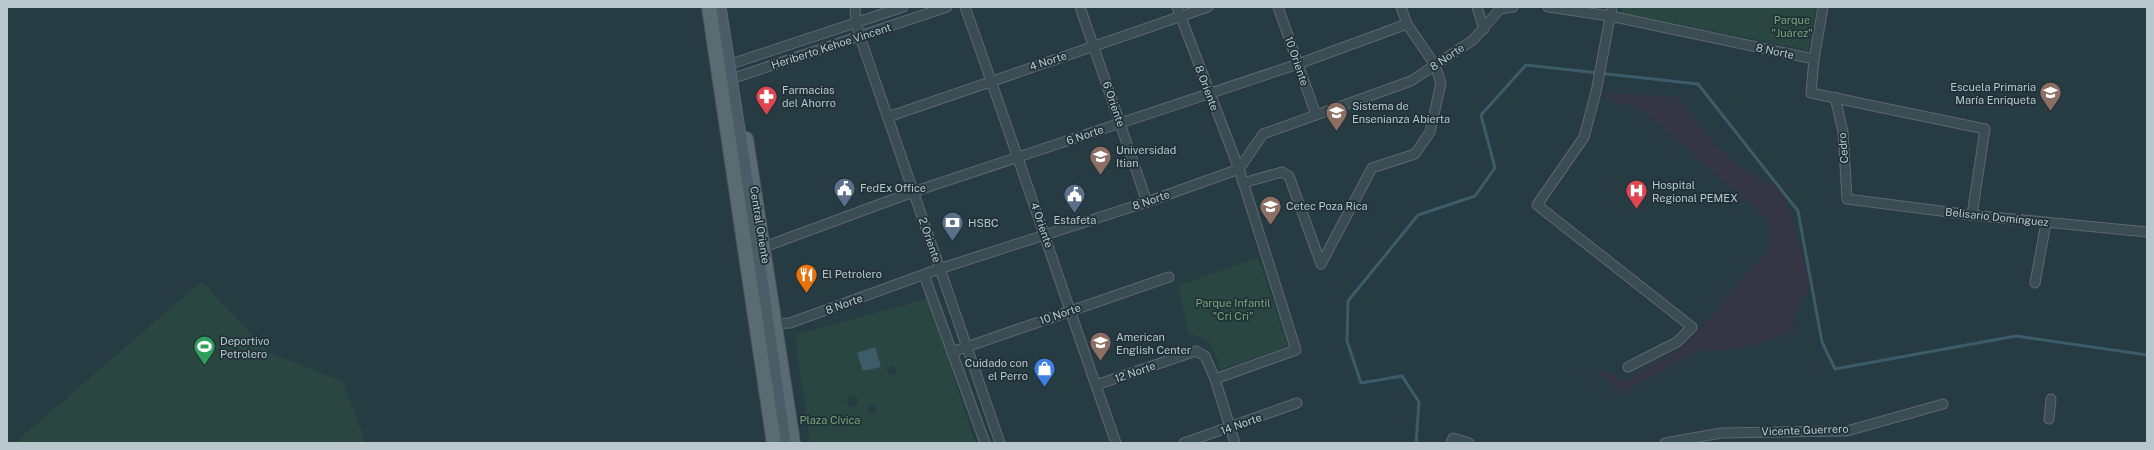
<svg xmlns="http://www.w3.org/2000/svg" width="2154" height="450" viewBox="0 0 2154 450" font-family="'Public Sans',sans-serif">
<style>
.medical{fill:#343644}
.green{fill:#2a4640;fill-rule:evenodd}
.water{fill:#3c5c6a}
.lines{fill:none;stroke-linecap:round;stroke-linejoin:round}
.stream{stroke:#3c5c6a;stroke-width:3}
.minor-casing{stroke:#5a6970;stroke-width:11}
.primary-casing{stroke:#48585f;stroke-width:16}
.minor{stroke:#3c4c53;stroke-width:9}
.primary{stroke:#5a6c72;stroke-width:14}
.secondary-bridge-casing{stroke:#5a6970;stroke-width:15;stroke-linecap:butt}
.primary-bridge-casing{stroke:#48585f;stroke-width:16;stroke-linecap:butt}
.secondary-bridge{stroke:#4a5d66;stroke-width:13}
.primary-bridge{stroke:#5a6c72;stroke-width:14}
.labels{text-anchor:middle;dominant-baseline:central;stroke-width:3.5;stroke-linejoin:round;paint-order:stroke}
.park-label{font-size:11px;fill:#7aa277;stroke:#203138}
.street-label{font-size:11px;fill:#b9c6cc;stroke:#203138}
.poi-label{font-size:11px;fill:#b9c6cc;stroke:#203138;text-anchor:start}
</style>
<rect width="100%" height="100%" fill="#273b43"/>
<!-- medical -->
<path class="medical" d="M1605 93 1678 97 1715 146 1757 179 1783 189 1811 284 1797 310 1793 332 1753 345 1729 350 1697 351 1622 394 1595 371 1610 372 1623 382 1689 342 1771 246 1769 221 1644 111 1605 98Z"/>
<!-- green -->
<g class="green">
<path d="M1622 7H1816L1808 50 1621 13Z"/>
<path d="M1258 257 1288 347 1221 369 1209 341 1189 334 1178 286Z"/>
<path d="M202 281 268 352 343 382 364 438V443H16L20 438Z"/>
<path d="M929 298 975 443H810L795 335ZM894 365 897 373 889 376 887 368ZM855 395 859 404 849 407 846 399ZM874 404 876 412 868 414 867 407Z"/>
</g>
<!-- water -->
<path class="water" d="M875 347 881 367 863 371 857 353Z"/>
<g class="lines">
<!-- stream -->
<path class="stream" d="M1416 443 1419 402 1402 376 1361 383 1347 341 1348 301 1418 215 1475 196 1495 168 1481 115 1526 65 1698 84 1798 211 1822 342 1835 369 2016 336 2147 355"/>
<defs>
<g id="minor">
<path d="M855 7 856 23 860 37 1000 443"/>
<path d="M965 7C1017 152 1065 298 1116 443"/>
<path d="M1080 7 1147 202"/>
<path d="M1177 7 1239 169 1296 350 1215 379"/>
<path d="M1278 7 1316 115"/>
<path d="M1477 7 1484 29"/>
<path d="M1548 7 1610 16 1814 59"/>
<path d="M1612 7 1596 92 1584 137 1537 205 1692 327 1677 342 1628 367"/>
<path d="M1823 7 1814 59 1811 93 1985 129 1972 215"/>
<path d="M722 67 903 7"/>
<path d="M725 81 947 7"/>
<path d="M1835 97 1843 132 1847 199 1972 215 2147 232"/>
<path d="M888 117 1208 7"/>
<path d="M1243 183 1282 172 1289 176 1321 264"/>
<path d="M764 247 913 192 1298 64 1407 24"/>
<path d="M1321 264 1372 168 1415 154 1430 132 1441 83 1435 65 1407 24 1401 7"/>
<path d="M924 275 985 443"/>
<path d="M2035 283 2046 223"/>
<path d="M770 324 790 323 939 269 1147 202 1239 169 1263 134 1411 81 1473 40 1500 9 1513 7"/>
<path d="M952 352 1169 277"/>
<path d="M1096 385 1196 351 1205 356 1215 379 1235 443"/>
<path d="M2049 419 2051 399"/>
<path d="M1184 443 1297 403"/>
<path d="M1451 443 1453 438 1469 443"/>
<path d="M1665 443 1721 433 1847 431 1943 404"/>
</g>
<path id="primary" d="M746 139 793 443"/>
</defs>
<!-- minor casing -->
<use href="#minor" class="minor-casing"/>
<!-- primary casing -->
<use href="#primary" class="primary-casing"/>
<!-- minor -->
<use href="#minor" class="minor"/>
<!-- primary -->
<use href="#primary" class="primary"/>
<defs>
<path id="secondary-bridge" d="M719 7 755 239 784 443"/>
<path id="primary-bridge" d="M709 7 774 443"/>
</defs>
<!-- secondary-bridge casing -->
<use href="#secondary-bridge" class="secondary-bridge-casing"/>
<!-- primary-bridge casing -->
<use href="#primary-bridge" class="primary-bridge-casing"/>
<!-- secondary-bridge -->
<use href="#secondary-bridge" class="secondary-bridge"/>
<!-- primary-bridge -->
<use href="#primary-bridge" class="primary-bridge"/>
</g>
<!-- icons -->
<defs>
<symbol id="school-pin" viewBox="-11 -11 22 30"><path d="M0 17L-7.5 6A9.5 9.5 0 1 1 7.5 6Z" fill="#8d6e63" stroke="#203138"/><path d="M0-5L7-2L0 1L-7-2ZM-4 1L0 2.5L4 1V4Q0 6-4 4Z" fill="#fff"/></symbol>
<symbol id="pharmacy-pin" viewBox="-11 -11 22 30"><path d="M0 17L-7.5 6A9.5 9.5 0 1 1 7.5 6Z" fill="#e0444e" stroke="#203138"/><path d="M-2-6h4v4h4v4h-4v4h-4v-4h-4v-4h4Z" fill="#fff"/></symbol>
<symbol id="university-pin" viewBox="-11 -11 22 30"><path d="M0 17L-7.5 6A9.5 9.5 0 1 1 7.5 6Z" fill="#8d6e63" stroke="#203138"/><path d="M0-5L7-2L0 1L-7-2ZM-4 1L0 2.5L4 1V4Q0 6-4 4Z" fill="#fff"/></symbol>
<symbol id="civic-pin" viewBox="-11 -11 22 30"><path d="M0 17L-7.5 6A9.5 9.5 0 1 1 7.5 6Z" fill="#5c6f8a" stroke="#203138"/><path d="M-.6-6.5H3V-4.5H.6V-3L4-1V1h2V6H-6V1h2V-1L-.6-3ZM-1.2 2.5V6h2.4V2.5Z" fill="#fff"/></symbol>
<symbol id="hospital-pin" viewBox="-11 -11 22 30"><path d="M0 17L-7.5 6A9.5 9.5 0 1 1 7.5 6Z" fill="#e0444e" stroke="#203138"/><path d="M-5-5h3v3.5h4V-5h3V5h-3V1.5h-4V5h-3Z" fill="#fff"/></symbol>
<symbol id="bank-pin" viewBox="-11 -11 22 30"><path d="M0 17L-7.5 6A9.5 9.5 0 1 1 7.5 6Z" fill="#5c6f8a" stroke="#203138"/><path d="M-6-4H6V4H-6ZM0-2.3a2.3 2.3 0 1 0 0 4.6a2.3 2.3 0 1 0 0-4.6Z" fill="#fff"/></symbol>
<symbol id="restaurant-pin" viewBox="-11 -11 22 30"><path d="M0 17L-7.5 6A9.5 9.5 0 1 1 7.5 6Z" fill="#e8710a" stroke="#203138"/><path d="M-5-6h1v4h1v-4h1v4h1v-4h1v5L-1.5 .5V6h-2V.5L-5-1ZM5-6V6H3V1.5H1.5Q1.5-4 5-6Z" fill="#fff"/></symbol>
<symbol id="stadium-pin" viewBox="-11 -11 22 30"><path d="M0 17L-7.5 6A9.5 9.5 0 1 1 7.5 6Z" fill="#2e9e5b" stroke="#203138"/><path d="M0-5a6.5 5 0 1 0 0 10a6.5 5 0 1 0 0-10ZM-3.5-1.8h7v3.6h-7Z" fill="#fff"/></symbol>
<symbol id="shop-pin" viewBox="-11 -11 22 30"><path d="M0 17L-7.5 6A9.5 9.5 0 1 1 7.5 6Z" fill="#3f7fe0" stroke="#203138"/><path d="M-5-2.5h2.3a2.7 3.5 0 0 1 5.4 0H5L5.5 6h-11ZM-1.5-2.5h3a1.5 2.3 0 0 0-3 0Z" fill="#fff"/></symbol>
</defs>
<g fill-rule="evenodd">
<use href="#school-pin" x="2038" y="80" width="25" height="34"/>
<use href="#pharmacy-pin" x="754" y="84" width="25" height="34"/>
<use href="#university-pin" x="1324" y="100" width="25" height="34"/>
<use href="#university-pin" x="1088" y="144" width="25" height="34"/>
<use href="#civic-pin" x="832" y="176" width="25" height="34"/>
<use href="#hospital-pin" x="1624" y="178" width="25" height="34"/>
<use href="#civic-pin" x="1062" y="182" width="25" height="34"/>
<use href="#university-pin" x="1258" y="194" width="25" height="34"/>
<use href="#bank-pin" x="940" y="210" width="25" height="34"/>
<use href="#restaurant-pin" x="794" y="262" width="25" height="34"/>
<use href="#university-pin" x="1088" y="330" width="25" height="34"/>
<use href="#stadium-pin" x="192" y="334" width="25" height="34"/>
<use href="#shop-pin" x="1032" y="356" width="25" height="34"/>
</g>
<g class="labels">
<!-- park labels -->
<g class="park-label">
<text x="1792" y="20">Parque<tspan x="1792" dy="13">"Juárez"</tspan></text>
<text x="1233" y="303">Parque Infantil<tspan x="1233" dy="13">"Cri Cri"</tspan></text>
<text x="830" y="420">Plaza Cívica</text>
</g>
<!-- street labels -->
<g class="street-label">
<text transform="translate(831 46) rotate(-18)">Heriberto Kehoe Vincent</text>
<text transform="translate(1775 51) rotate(12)">8 Norte</text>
<text transform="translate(1447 57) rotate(-34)">8 Norte</text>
<text transform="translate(1048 61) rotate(-18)">4 Norte</text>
<text transform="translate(1297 61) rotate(71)">10 Oriente</text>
<text transform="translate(1207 88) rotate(69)">8 Oriente</text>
<text transform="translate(1114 104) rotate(71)">6 Oriente</text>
<text transform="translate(1085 135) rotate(-19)">6 Norte</text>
<text transform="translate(1843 148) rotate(-95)">Cedro</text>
<text transform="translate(1151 200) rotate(-19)">8 Norte</text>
<text transform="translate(1997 217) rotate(6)">Belisario Domínguez</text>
<text transform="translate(760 225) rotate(81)">Central Oriente</text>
<text transform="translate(1042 225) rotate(71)">4 Oriente</text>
<text transform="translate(930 240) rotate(71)">2 Oriente</text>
<text transform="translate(844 304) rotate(-20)">8 Norte</text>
<text transform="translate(1060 314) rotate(-19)">10 Norte</text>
<text transform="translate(1135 372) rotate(-19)">12 Norte</text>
<text transform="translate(1241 424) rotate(-20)">14 Norte</text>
<text transform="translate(1805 430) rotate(-2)">Vicente Guerrero</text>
</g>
<!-- poi labels -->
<g class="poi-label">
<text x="2036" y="87" text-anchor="end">Escuela Primaria<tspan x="2036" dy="13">María Enriqueta</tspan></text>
<text x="782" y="90">Farmacias<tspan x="782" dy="13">del Ahorro</tspan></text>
<text x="1352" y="106">Sistema de<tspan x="1352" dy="13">Ensenianza Abierta</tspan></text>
<text x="1116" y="150">Universidad<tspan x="1116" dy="13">Itian</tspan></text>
<text x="1652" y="185">Hospital<tspan x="1652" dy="13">Regional PEMEX</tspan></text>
<text x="860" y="188">FedEx Office</text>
<text x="1286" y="206">Cetec Poza Rica</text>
<text x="1075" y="220" text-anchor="middle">Estafeta</text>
<text x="968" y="223">HSBC</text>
<text x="822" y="274">El Petrolero</text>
<text x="1116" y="337">American<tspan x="1116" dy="13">English Center</tspan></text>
<text x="220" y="341">Deportivo<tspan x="220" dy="13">Petrolero</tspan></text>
<text x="1028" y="363" text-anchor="end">Cuidado con<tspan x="1028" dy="13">el Perro</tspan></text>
</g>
</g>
<!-- border -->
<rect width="2154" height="450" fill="none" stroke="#b9c6cc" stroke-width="16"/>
</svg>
